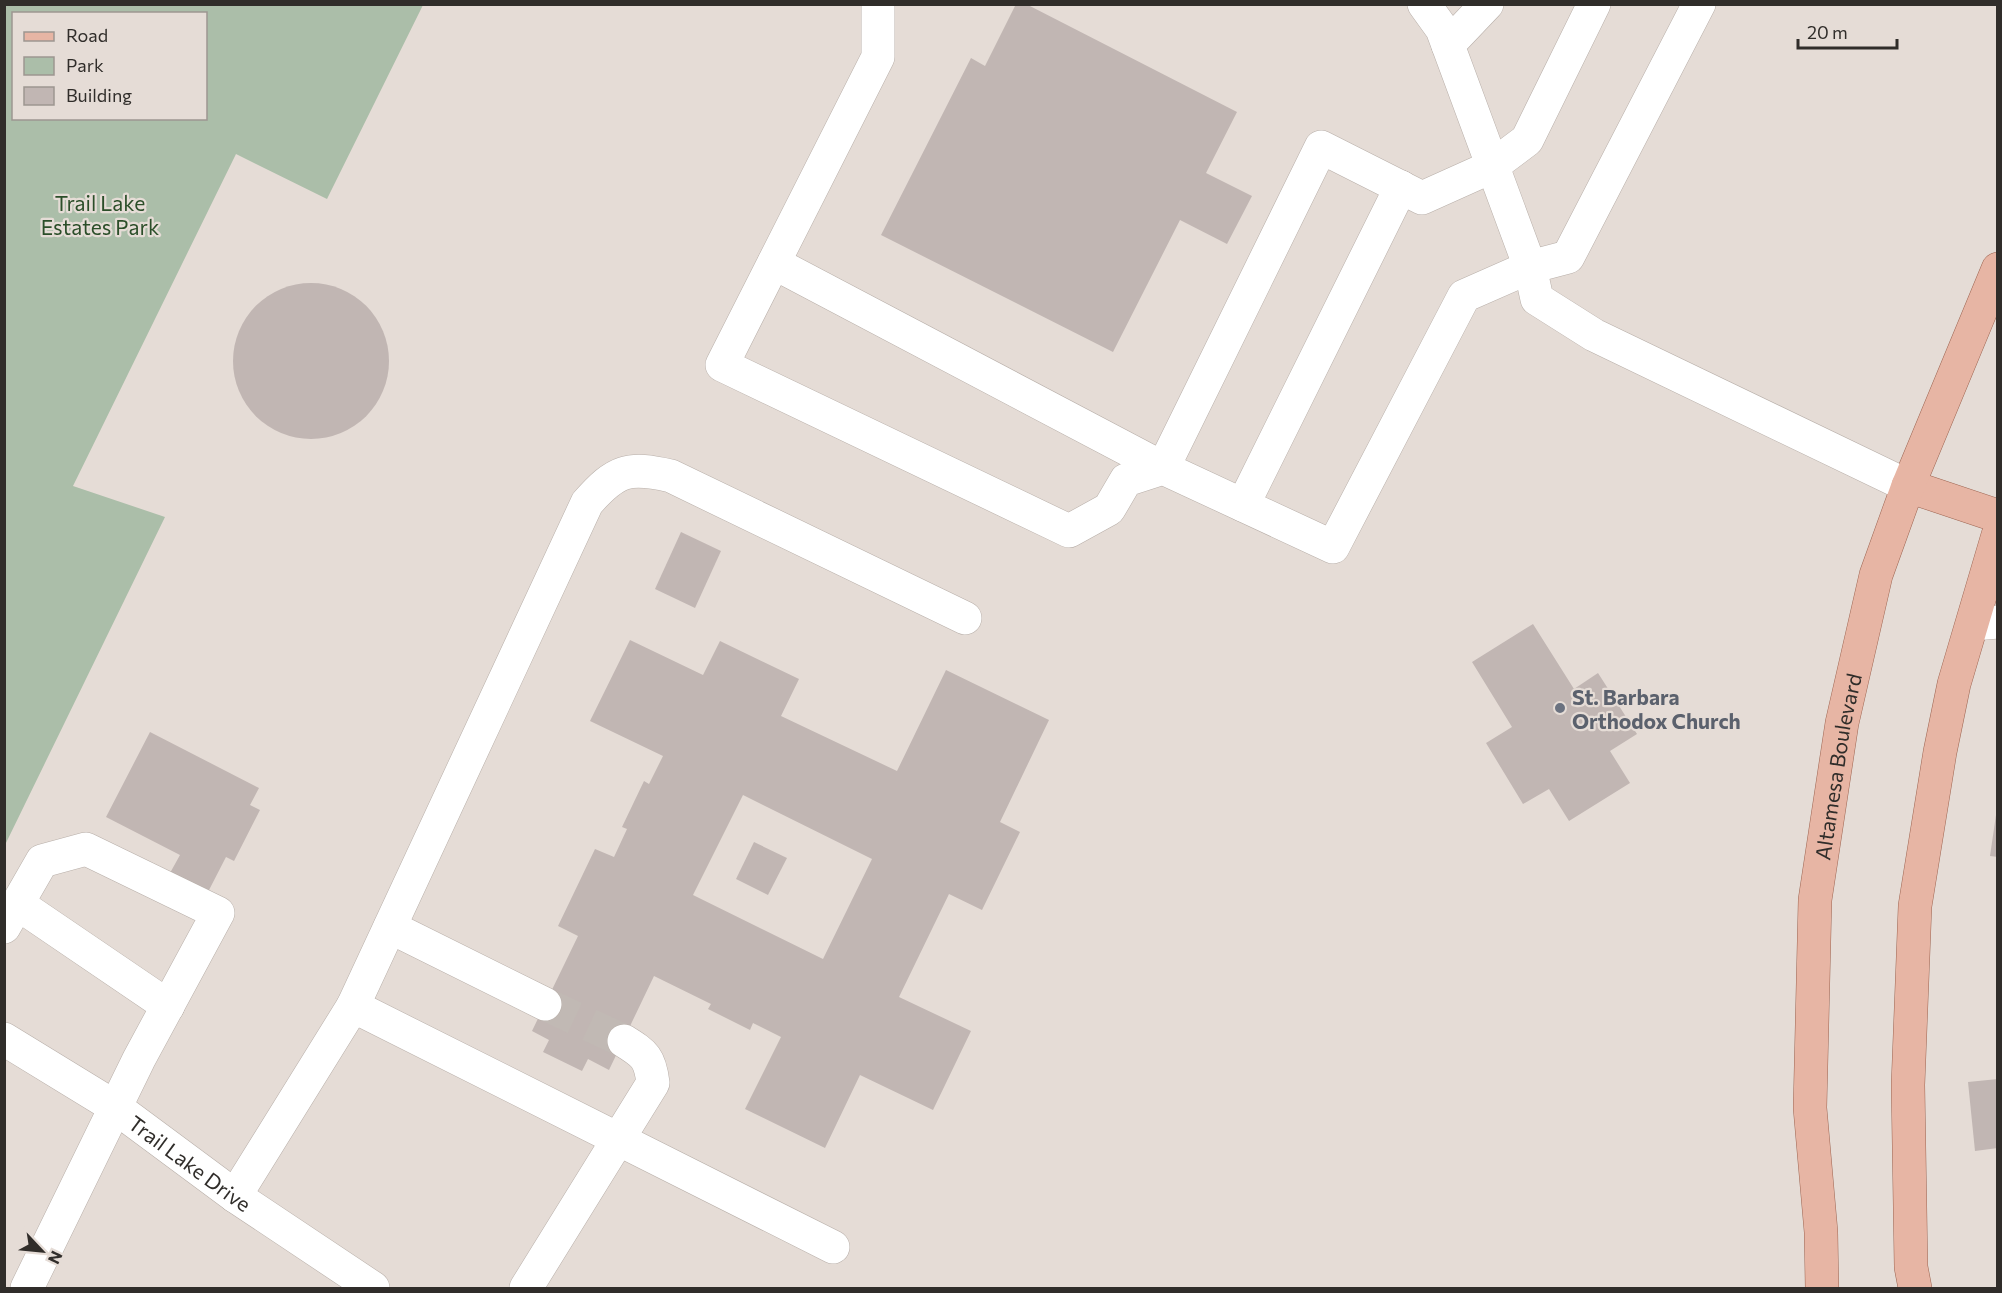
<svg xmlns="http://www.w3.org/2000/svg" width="2002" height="1293" viewBox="0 0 2002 1293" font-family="Commissioner,sans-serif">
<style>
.green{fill:#abbea9;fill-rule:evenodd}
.building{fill:#c1b6b3;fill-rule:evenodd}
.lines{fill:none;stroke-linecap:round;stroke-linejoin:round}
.minor-tunnel{stroke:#c1b9b4;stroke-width:33;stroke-dasharray:33 16;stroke-linecap:butt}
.minor-casing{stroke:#b8afa9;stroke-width:34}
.major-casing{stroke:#9d6552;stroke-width:34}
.minor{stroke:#fff;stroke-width:33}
.major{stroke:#e7b5a4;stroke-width:33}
.worship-dot{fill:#6b7280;stroke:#e5dcd6;stroke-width:2}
.labels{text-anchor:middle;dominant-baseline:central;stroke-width:4.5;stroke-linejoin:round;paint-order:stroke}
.park-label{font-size:21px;fill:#2b4e29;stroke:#e5dcd6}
.worship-label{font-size:21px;font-weight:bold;fill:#5b616d;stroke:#e5dcd6;text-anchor:start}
.street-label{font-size:21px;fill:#302d2a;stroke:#e5dcd6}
</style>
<rect width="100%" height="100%" fill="#e5dcd6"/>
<!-- green -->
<path class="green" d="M5 4 423 5 327 199 236 154 73 486 165 517 5 845ZM14 14H206V118H14Z"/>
<!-- building -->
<g class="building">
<path d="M1016 4H1026L1237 112 1206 173 1252 196 1227 244 1180 220 1113 352 881 235 971 58 985 66Z"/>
<circle cx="311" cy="361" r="78"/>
<path d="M681 532 721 551 695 608 655 589Z"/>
<path d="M1533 624 1574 689 1598 673 1637 734 1610 751 1630 783 1569 821 1549 789 1523 804 1486 743 1512 727 1472 662Z"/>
<path d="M630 640 703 675 720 641 799 679 781 716 897 771 946 670 1049 720 1000 822 1020 832 982 910 949 894 899 997 971 1031 933 1110 860 1075 825 1148 745 1109 781 1037 753 1023 750 1030 708 1009 711 1004 654 976 609 1070 588 1059 582 1071 543 1052 549 1040 532 1031 578 936 558 926 595 849 614 857 627 829 622 827 644 781 649 784 663 756 590 721ZM743 795 872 859 823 959 693 895Z"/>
<path d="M150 732 259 788 250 805 260 810 234 861 226 857 208 892 170 873 180 855 106 817Z"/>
<path d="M1996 815H1998V857L1990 856Z"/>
<path d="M754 842 787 858 768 895 736 879Z"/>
<path d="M1998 1079V1148L1975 1151 1968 1082Z"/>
</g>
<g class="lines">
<!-- minor-tunnel -->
<path class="minor-tunnel" d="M545 1004 624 1041"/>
<defs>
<g id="minor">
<path d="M878 4V57L722 365 1069 531 1109 509 1126 480 1163 468 1333 547 1464 296 1530 267 1568 257 1699 4"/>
<path d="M1424 4 1442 29 1530 267 1537 299 1594 335 1908 486"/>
<path d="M1448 45 1487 4"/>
<path d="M774 263 1163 468 1321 147 1422 198 1491 167 1527 140 1594 4"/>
<path d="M1243 505 1401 187"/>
<path d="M1973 624 1998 622"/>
<path d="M18 904 168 1006"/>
<path d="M4 927 42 861 86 849 218 913 139 1059 27 1288"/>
<path d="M390 927 545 1004"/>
<path d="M353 1006 587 503C616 470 628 466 671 476L965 618"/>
<path id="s1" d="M4 1039 115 1107 235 1196 373 1288"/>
<path d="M235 1196 353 1006 833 1247"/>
<path d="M526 1288 653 1083C650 1058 645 1054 624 1041"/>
</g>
<g id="major">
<path d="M1908 486 1998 516"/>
<path id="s2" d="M1822 1288 1821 1232 1810 1108 1815 900 1842 723 1876 575 1908 486 1998 269"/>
<path d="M1915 1288 1911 1267 1908 1085 1915 906 1940 752 1954 684 1998 535"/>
</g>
</defs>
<!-- minor casing -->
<use href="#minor" class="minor-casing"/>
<!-- major casing -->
<use href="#major" class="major-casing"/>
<!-- minor -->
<use href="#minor" class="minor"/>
<!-- major -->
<use href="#major" class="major"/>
</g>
<!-- markers -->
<circle class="worship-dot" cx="1560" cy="708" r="6"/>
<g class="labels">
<!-- park labels -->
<g class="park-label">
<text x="100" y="202">Trail Lake<tspan x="100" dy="24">Estates Park</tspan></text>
</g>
<!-- worship labels -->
<g class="worship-label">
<text x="1572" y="696">St. Barbara<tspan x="1572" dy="24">Orthodox Church</tspan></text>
</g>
<!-- street labels -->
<g class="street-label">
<text stroke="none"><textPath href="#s2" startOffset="524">Altamesa Boulevard</textPath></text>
<text stroke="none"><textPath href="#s1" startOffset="224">Trail Lake Drive</textPath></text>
</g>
</g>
<!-- border -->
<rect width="2002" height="1293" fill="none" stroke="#302d2a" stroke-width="12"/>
<!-- legend -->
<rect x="12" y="12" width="195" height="108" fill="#e5dcd6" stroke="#9d9691" stroke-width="1.5"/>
<rect x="24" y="32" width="30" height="9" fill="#e7b5a4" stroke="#9d9691" stroke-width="1.5"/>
<text x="66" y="42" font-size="18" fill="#302d2a">Road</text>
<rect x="24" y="57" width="30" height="18" fill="#abbea9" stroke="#9d9691" stroke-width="1.5"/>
<text x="66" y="72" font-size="18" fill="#302d2a">Park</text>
<rect x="24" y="87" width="30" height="18" fill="#c1b6b3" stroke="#9d9691" stroke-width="1.5"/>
<text x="66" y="102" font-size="18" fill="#302d2a">Building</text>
<!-- north arrow -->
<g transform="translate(42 1251) rotate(116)" stroke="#e5dcd6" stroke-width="4.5" paint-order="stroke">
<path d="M0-4.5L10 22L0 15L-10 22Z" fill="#302d2a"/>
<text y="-9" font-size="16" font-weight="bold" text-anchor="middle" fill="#302d2a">N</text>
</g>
<!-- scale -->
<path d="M1798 39v9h99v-9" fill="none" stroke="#302d2a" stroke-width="3"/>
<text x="1807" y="39" font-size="18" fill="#302d2a" stroke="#e5dcd6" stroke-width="4.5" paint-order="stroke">20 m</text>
</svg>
